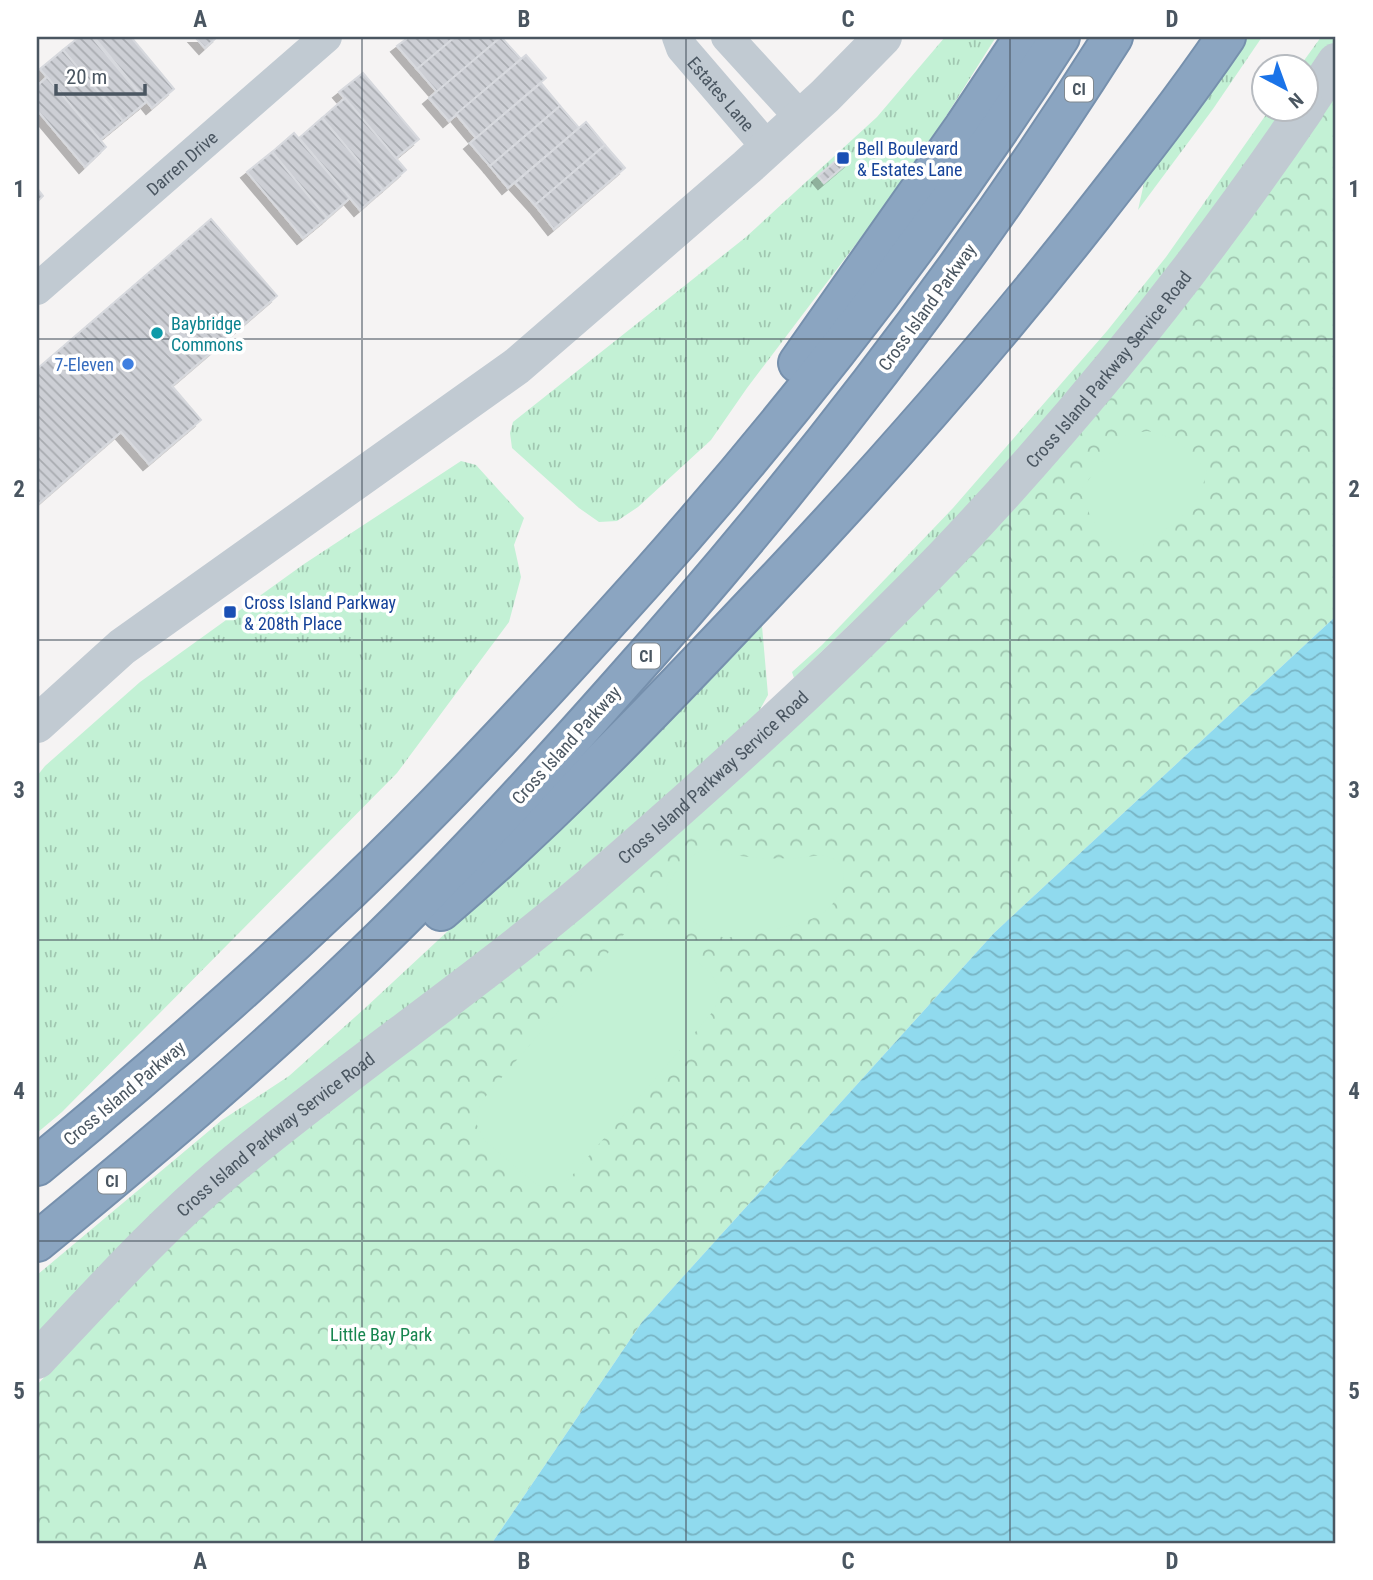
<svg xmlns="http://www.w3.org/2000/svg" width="1373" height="1580" viewBox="0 0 1373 1580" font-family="'Roboto Condensed',sans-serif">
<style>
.grass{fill:url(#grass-tufts)}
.park{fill:url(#park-crowns)}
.garden{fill:#c3f1d5}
.water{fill:url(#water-waves)}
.building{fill:url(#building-back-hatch);stroke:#d7d9de;stroke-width:2;filter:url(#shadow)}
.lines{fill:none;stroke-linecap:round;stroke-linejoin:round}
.motorway-casing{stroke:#7690ad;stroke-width:42}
.minor{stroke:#c1cad2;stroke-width:32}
.tertiary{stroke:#c1cad2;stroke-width:38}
.motorway{stroke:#8ba5c1;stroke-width:38}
.grid{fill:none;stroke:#4a5661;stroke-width:2;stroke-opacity:0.55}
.transit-dot{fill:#1a4fb4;stroke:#fff;stroke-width:2.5}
.culture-dot{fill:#0f9aa8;stroke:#fff;stroke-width:2.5}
.shop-dot{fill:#3f7fe0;stroke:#fff;stroke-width:2.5}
.labels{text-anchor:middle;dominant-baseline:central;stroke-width:7;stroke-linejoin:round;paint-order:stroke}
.shield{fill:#fff;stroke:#808990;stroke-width:2}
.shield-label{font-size:16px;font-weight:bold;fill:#4a5661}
.street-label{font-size:18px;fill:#4a5661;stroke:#fff}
.transit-label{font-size:18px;fill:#164399;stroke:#fff;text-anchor:start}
.culture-label{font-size:18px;fill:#0d838f;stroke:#fff;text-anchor:start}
.shop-label{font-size:18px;fill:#366cbe;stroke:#fff;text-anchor:end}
.park-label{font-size:18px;fill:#17864f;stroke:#fff}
.neatline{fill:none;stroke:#4a5661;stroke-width:2.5}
.grid-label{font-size:23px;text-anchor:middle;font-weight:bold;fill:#4a5661}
</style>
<defs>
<pattern id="grass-tufts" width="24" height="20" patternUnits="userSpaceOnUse" patternTransform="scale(1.75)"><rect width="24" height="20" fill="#c3f1d5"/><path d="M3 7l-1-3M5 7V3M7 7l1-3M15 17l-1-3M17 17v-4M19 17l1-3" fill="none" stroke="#a0c6b0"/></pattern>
<pattern id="park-crowns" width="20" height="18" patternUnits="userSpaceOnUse" patternTransform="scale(1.75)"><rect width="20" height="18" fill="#c3f1d5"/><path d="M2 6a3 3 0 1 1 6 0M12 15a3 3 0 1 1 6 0" fill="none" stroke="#a0c6b0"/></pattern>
<pattern id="water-waves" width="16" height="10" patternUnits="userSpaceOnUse" patternTransform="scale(1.75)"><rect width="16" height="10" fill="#90daee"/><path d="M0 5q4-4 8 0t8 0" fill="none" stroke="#78b4c4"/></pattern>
<pattern id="building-back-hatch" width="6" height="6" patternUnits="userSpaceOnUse" patternTransform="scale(1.75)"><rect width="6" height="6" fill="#cdcfd5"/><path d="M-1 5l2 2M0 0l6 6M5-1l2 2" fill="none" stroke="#a8abb0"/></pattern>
<filter id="shadow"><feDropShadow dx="-6" dy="6" stdDeviation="0" flood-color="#0004"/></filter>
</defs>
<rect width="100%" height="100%" fill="#f5f3f3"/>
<!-- grass -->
<g class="grass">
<path d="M945 37H996L912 170 747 388 711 440 638 507 617 521 599 522 579 508 512 448 510 433 513 422 746 237 877 117Z"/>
<path d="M1248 37H1262L1213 109 1138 210 1146 174Z"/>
<path d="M1321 37 1336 38 1307 83 1306 66H1300Z"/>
<path d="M1270 109H1289L1178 266 964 515 794 678 792 672 822 645 953 508 1107 331 1166 257Z"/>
<path d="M461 461 476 465 524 518 514 545 521 577 509 622 397 773 62 1112 37 1133V776L45 766 140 682 304 564Z"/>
<path d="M762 626 768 695 754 720 37 1338V1275L222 1120 289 1076 364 1009 535 850Z"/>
</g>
<!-- park -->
<path class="park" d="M1336 89V616L994 933 642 1322 492 1543H37V1385L111 1305 230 1189 706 808Z"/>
<!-- garden -->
<g class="garden">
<path d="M1147 431C1176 436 1189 449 1207 471 1205 478 1203 486 1200 492 1189 517 1154 538 1133 552 1098 538 1093 524 1080 491L1102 462 1126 435Z"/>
<path d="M713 849C741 859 768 859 797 858 807 857 820 854 829 857 858 867 839 904 820 915 807 923 735 940 722 937 702 931 685 915 668 903L666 887C680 867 687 852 713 849Z"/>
<path d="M642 926 662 933 712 974 719 990 715 1009 569 1179 556 1186 537 1185 484 1140 476 1123 480 1103 625 933Z"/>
</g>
<!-- water -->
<path class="water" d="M1336 616V1543H492L642 1322 994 933Z"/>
<!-- building -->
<g class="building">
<path d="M79 37H92L146 102 123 121 63 50Z"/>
<path d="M94 37H131L174 89 152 108Z"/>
<path d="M195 37H217L205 48Z"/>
<path d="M409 37H455L417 69 397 46Z"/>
<path d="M455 37H501L437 92 417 69Z"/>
<path d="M501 37 521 59 449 121 429 98Z"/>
<path d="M63 50 123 121 100 140 40 69Z"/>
<path d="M526 55 546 78 476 138 456 114Z"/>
<path d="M363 73 419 139 396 158 339 92Z"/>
<path d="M47 77 106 147 85 167 37 110V86Z"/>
<path d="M541 83 560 106 490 166 470 143Z"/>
<path d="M345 98 406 170 383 190 322 118Z"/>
<path d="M560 106 579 128 508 188 490 166Z"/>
<path d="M322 118 383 190 360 210 299 138Z"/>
<path d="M586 122 605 145 535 205 515 183Z"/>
<path d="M294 133 350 198 327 218 272 152Z"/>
<path d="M605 145 625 168 554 229 535 205Z"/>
<path d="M272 152 327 218 303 238 247 172Z"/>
<path d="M844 154 850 161 824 183 818 176Z"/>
<path d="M37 188 43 196 37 202Z"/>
<path d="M211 219 277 296 172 386 201 420 149 464 121 432 37 505V369Z"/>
</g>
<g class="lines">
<defs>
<g id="motorway">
<path d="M798 363 964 127 1024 37"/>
<path d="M441 911C554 815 656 708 758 600 873 479 984 353 1088 221 1135 161 1183 100 1226 37"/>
<path d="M37 1166C144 1078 248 987 348 892 452 793 549 687 645 580 797 409 937 230 1060 37"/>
<path d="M37 1242C144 1154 250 1065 350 969 445 879 533 783 620 685 801 482 968 266 1113 37"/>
</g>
</defs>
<!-- motorway casing -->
<use href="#motorway" class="motorway-casing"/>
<!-- minor -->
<g class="minor">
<path id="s1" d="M678 37 682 48 768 148"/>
<path d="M727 37 801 118"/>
<path id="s2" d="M37 289 326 37"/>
</g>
<!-- tertiary -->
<g class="tertiary">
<path d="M1306 107 1336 62"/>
<path d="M37 724 122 647 517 366 747 167 825 96 883 37"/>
<path id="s3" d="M37 1360C99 1294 159 1227 228 1169 345 1071 473 986 589 887 712 781 832 673 945 556 1077 417 1198 267 1306 108"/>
</g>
<!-- motorway -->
<use href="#motorway" class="motorway"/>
</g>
<!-- grid -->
<path class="grid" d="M362 37V1543M686 37V1543M1010 37V1543M37 339H1336M37 640H1336M37 940H1336M37 1241H1336"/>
<!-- markers -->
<g class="transit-dot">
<rect x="836" y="151" width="14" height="14" rx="3.5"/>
<rect x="223" y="605" width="14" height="14" rx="3.5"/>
</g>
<circle class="culture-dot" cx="157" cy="333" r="7"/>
<circle class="shop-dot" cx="128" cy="364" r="7"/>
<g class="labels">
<!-- shield labels -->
<g class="shield">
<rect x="1065" y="76.5" width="28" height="25" rx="5"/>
<rect x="632" y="643.5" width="28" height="25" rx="5"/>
<rect x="98" y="1168.5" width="28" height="25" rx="5"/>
</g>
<g class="shield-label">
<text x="1079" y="89">CI</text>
<text x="646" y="656">CI</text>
<text x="112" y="1181">CI</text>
</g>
<!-- street labels -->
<g class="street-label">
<text stroke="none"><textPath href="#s1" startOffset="72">Estates Lane</textPath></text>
<text stroke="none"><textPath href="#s2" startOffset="192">Darren Drive</textPath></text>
<text transform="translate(927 307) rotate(-54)">Cross Island Parkway</text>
<text stroke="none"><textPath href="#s3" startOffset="1463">Cross Island Parkway Service Road</textPath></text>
<text transform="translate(566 745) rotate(-48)">Cross Island Parkway</text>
<text stroke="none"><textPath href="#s3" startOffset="894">Cross Island Parkway Service Road</textPath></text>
<text transform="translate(124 1093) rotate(-40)">Cross Island Parkway</text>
<text stroke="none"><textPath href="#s3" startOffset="329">Cross Island Parkway Service Road</textPath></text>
</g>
<!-- transit labels -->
<g class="transit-label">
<text x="857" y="148">Bell Boulevard<tspan x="857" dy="21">&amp; Estates Lane</tspan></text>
<text x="244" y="602">Cross Island Parkway<tspan x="244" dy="21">&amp; 208th Place</tspan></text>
</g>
<!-- culture labels -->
<g class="culture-label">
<text x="171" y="323">Baybridge<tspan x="171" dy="21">Commons</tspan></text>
</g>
<!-- shop labels -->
<g class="shop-label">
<text x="114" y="364">7-Eleven</text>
</g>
<!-- park labels -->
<g class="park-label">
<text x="381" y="1334">Little Bay Park</text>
</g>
</g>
<!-- border -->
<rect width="1373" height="1580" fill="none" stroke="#ffffff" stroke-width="77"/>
<!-- north arrow -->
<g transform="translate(1285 88) rotate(139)"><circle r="33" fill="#ffffff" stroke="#b7bbc0" stroke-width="2"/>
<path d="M0-5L12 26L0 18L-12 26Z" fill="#1a73e8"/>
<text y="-10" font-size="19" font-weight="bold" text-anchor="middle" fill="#4a5661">N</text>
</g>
<!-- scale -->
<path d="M56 84v10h89v-10" fill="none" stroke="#4a5661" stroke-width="3.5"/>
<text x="66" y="84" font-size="21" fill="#4a5661" stroke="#ffffff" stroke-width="5" paint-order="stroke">20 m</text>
<rect x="38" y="38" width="1296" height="1504" class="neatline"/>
<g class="grid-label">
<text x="200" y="27">A</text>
<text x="524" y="27">B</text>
<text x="848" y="27">C</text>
<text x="1172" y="27">D</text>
<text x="19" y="197">1</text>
<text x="1354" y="197">1</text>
<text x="19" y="497">2</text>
<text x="1354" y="497">2</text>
<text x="19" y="798">3</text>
<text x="1354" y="798">3</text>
<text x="19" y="1099">4</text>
<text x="1354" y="1099">4</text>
<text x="19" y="1399">5</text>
<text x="1354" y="1399">5</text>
<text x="200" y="1569">A</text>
<text x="524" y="1569">B</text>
<text x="848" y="1569">C</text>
<text x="1172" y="1569">D</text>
</g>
</svg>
